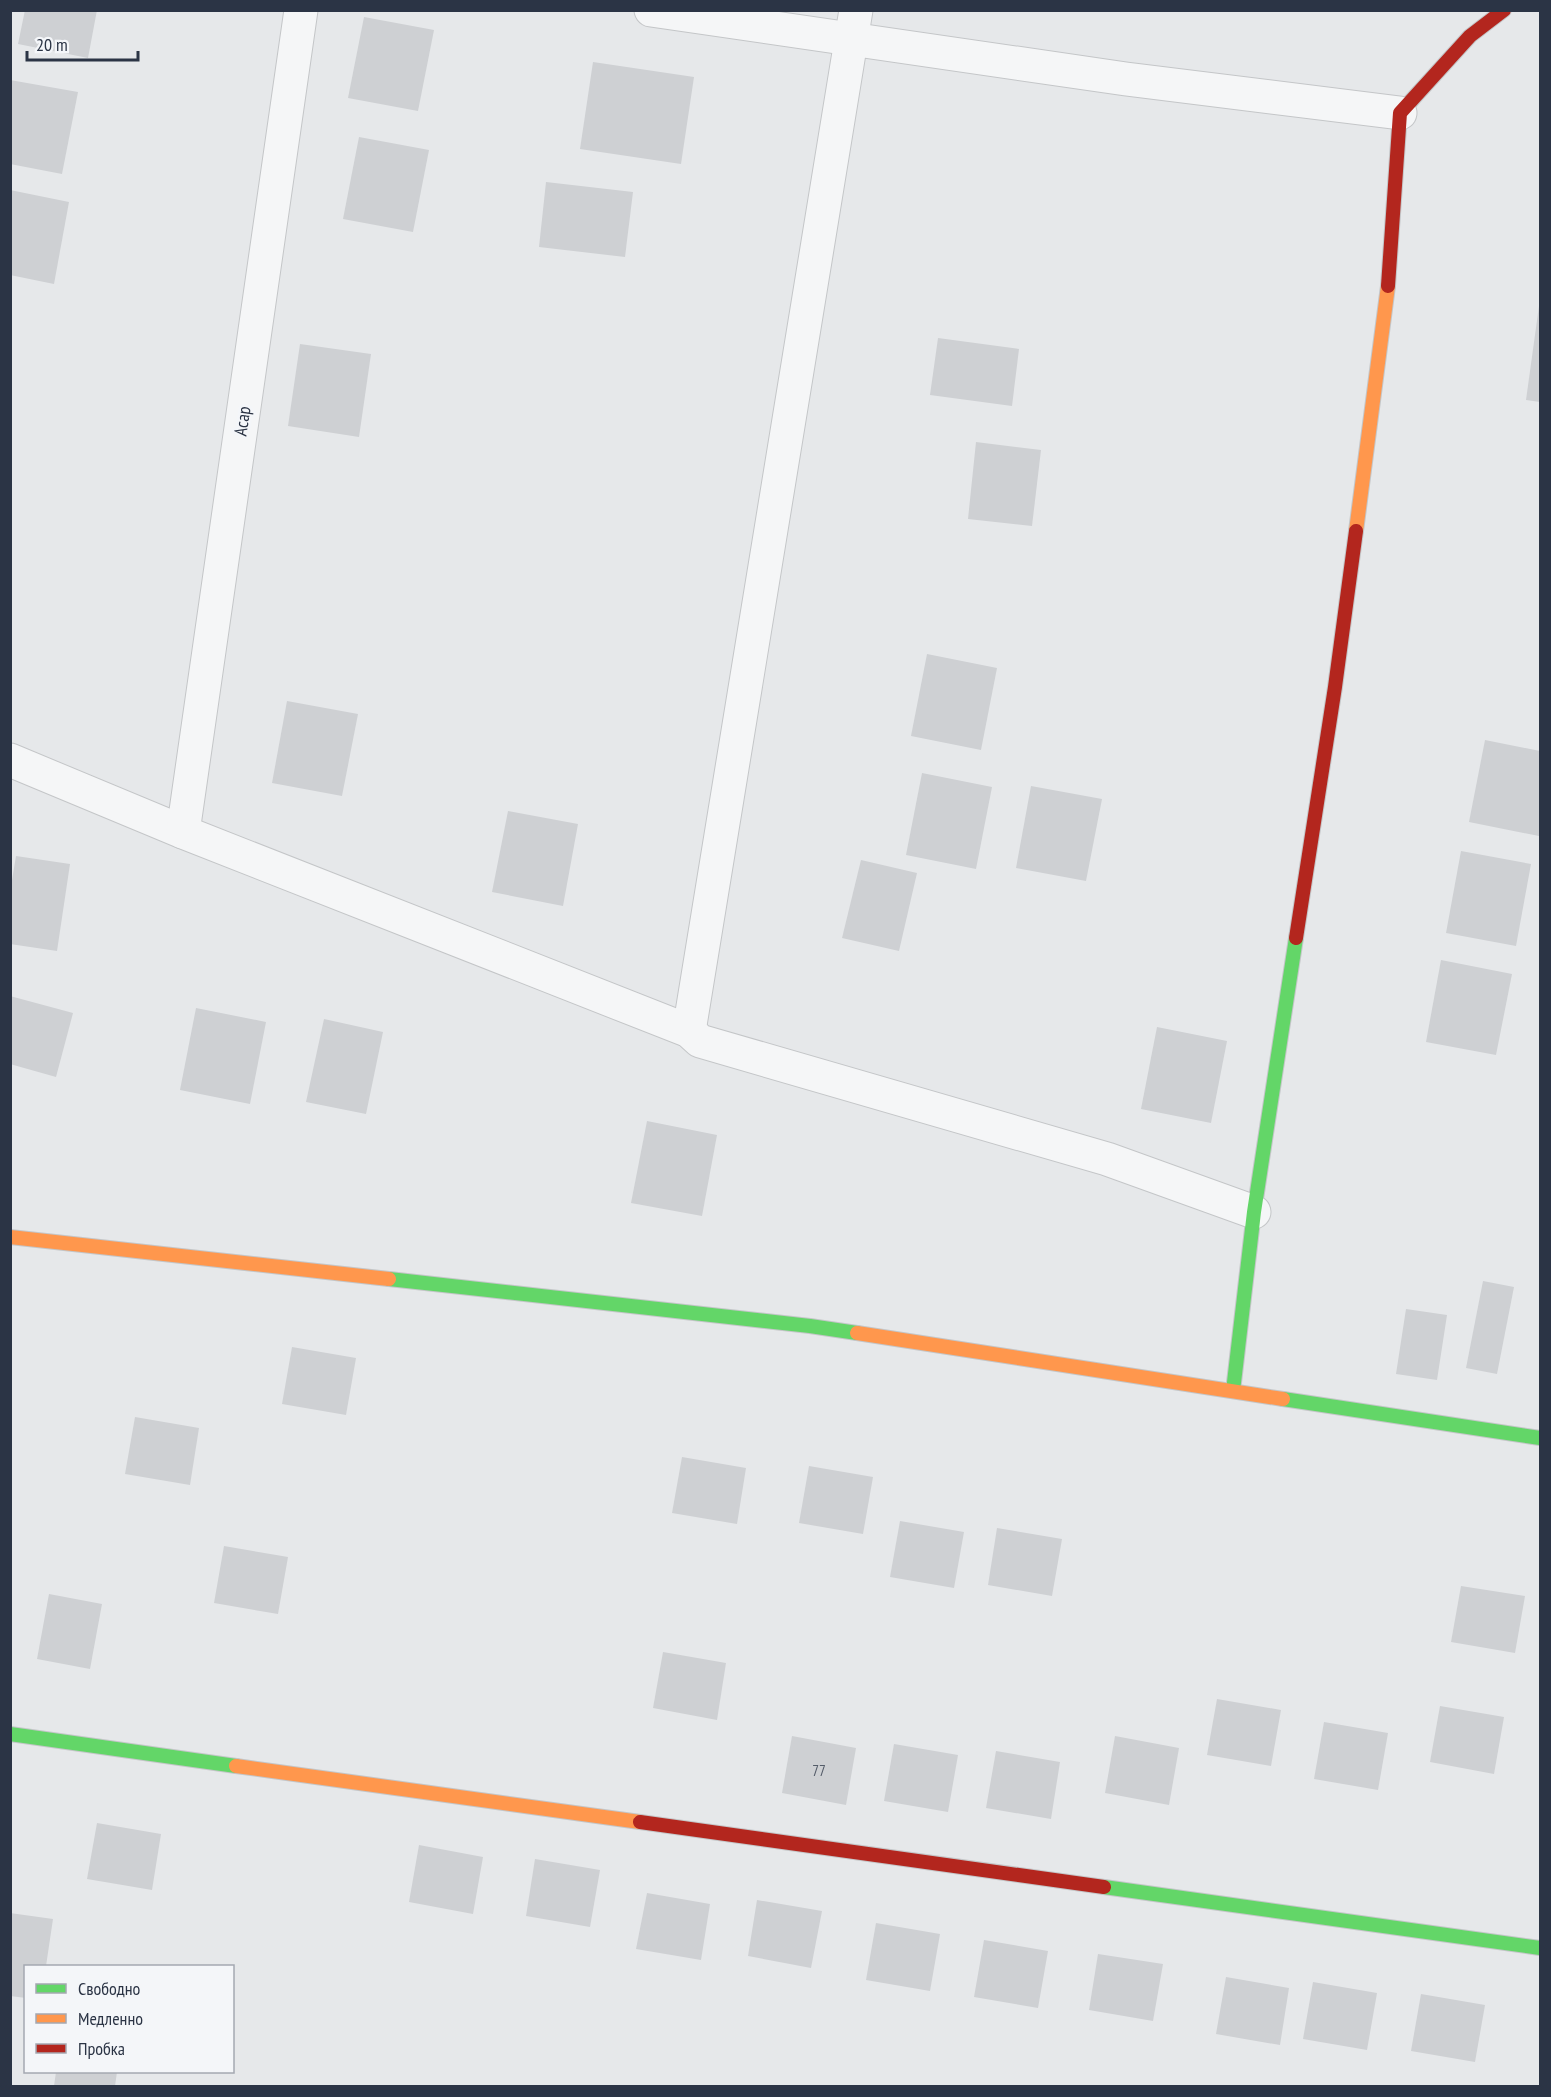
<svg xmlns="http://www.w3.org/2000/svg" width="1551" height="2097" viewBox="0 0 1551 2097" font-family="'PT Sans Narrow',sans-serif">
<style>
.building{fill:#ced0d3}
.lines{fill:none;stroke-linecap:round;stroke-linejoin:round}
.street-casing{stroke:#c4c6c8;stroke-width:35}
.fast-casing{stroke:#c4c6c8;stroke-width:16}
.slow-casing{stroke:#c4c6c8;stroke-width:16}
.jam-casing{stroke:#c4c6c8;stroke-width:16}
.street{stroke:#f5f6f7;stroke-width:33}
.fast{stroke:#63d668;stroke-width:14}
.slow{stroke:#ff974d;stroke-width:14}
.jam{stroke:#b3261e;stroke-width:14}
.labels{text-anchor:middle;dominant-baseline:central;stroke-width:6;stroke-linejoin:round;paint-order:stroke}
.number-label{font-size:15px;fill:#545c69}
.street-label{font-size:18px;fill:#2b3445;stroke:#f4f6f9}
</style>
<rect width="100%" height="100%" fill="#e6e8ea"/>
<!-- building -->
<g class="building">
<path d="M25 10H97L88 58 18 44Z"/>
<path d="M364 17 434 30 418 111 348 98Z"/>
<path d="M593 62 694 77 681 164 580 149Z"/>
<path d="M10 80 78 92 62 174 10 164Z"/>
<path d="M359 137 429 150 413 232 343 219Z"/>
<path d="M546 182 633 192 625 257 539 247Z"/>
<path d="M10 190 69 202 54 284 10 275Z"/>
<path d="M1539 306H1540V402L1526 400Z"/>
<path d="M938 338 1019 349 1012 406 930 395Z"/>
<path d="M300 344 371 354 359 437 288 426Z"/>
<path d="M976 442 1041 450 1032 526 968 519Z"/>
<path d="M927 654 997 668 981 750 911 736Z"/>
<path d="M287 701 358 714 342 796 272 783Z"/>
<path d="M1485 740 1540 751 1539 836 1469 822Z"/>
<path d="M922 773 992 787 976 869 906 855Z"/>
<path d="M1031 786 1102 799 1086 881 1016 868Z"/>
<path d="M508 811 578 824 563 906 492 892Z"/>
<path d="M1461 851 1531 864 1516 946 1446 933Z"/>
<path d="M16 856 70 864 57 951 10 944V892Z"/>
<path d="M861 860 917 873 899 951 842 938Z"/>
<path d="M1441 960 1512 974 1496 1055 1426 1042Z"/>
<path d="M10 996 73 1013 56 1077 10 1064Z"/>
<path d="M196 1008 266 1022 250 1104 180 1090Z"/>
<path d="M324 1019 383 1032 366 1114 306 1102Z"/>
<path d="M1157 1027 1227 1041 1211 1123 1141 1109Z"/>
<path d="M647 1121 717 1135 702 1216 631 1203Z"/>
<path d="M1483 1281 1514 1287 1497 1374 1466 1368Z"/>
<path d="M1406 1309 1447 1315 1437 1380 1396 1374Z"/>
<path d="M292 1347 356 1358 346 1415 282 1404Z"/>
<path d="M135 1417 199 1428 190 1485 125 1474Z"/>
<path d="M682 1457 746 1468 737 1524 672 1513Z"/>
<path d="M809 1466 873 1477 863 1534 799 1523Z"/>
<path d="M900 1521 964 1532 954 1588 890 1577Z"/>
<path d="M997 1528 1062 1539 1052 1596 988 1585Z"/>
<path d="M224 1546 288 1557 278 1614 214 1603Z"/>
<path d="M1461 1586 1525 1596 1515 1653 1451 1642Z"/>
<path d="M49 1594 102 1604 90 1669 37 1659Z"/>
<path d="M663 1652 726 1663 717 1720 653 1708Z"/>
<path d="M1217 1699 1281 1710 1271 1766 1207 1755Z"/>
<path d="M1440 1706 1504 1717 1494 1774 1430 1762Z"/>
<path d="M1324 1722 1388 1733 1378 1790 1314 1779Z"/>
<path d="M792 1736 856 1748 846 1805 782 1793Z"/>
<path d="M1115 1736 1179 1748 1169 1805 1105 1793Z"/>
<path d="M894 1744 958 1755 948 1812 884 1801Z"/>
<path d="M996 1751 1060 1762 1051 1819 986 1808Z"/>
<path d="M97 1823 161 1834 152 1890 87 1879Z"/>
<path d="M419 1845 483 1857 473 1914 409 1902Z"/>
<path d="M535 1859 600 1870 590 1927 526 1916Z"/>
<path d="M647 1893 710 1904 701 1960 636 1949Z"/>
<path d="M757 1900 822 1911 811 1968 748 1956Z"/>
<path d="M10 1913 53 1919 46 1966H26V1998L10 1996Z"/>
<path d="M876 1923 940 1934 930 1991 866 1980Z"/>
<path d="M984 1940 1048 1951 1038 2008 974 1997Z"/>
<path d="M1098 1954 1163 1964 1153 2021 1089 2010Z"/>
<path d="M1226 1977 1289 1988 1280 2045 1216 2034Z"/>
<path d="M1313 1982 1377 1993 1367 2050 1303 2039Z"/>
<path d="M1421 1994 1485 2005 1475 2062 1411 2051Z"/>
<path d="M56 2072H117L115 2086H54Z"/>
</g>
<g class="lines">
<defs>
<g id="street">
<path d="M651 10 1126 79 1400 113"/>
<path d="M10 760 183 832 689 1031 700 1041 1107 1159 1254 1212"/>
<path d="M183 832 301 10"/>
<path d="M689 1031 856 10"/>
</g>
<g id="fast">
<path d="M389 1279 810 1326 857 1333"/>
<path d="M1233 1391 1254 1212 1296 938"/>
<path d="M1283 1399 1540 1438"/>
<path d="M10 1734 236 1766"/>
<path d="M1104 1887 1540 1948"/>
</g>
<g id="slow">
<path d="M1356 531 1388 286"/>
<path d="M10 1237 389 1279"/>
<path d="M857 1333 1283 1399"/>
<path d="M236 1766 640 1822"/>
</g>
<g id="jam">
<path d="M1388 286 1400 113 1470 36 1504 10"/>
<path d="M1296 938 1335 687 1356 531"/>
<path d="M640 1822 1104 1887"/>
</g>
</defs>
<!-- street casing -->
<use href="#street" class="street-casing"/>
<!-- fast casing -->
<use href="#fast" class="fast-casing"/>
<!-- slow casing -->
<use href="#slow" class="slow-casing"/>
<!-- jam casing -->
<use href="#jam" class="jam-casing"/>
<!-- street -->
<use href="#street" class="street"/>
<!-- fast -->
<use href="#fast" class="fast"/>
<!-- slow -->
<use href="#slow" class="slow"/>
<!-- jam -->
<use href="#jam" class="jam"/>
</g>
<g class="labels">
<!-- number labels -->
<g class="number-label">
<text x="819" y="1770">77</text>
</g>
<!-- street labels -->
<g class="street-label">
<text transform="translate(242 421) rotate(-82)">Асар</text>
</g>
</g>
<!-- border -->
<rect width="1551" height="2097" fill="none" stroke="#2b3445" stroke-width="24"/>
<!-- legend -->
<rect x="24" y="1965" width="210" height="108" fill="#f4f6f9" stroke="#a4a8b1" stroke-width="1.5"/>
<rect x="36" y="1984" width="30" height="9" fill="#63d668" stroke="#a4a8b1" stroke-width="1.5"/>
<text x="78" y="1995" font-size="18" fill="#2b3445">Свободно</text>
<rect x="36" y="2014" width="30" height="9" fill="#ff974d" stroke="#a4a8b1" stroke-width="1.5"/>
<text x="78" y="2025" font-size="18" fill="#2b3445">Медленно</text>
<rect x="36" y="2044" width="30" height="9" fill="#b3261e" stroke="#a4a8b1" stroke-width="1.5"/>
<text x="78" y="2055" font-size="18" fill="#2b3445">Пробка</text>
<!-- scale -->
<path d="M27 51v9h111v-9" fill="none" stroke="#2b3445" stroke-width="3"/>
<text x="36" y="51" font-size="18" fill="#2b3445" stroke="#f4f6f9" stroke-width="4.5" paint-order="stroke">20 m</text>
</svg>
